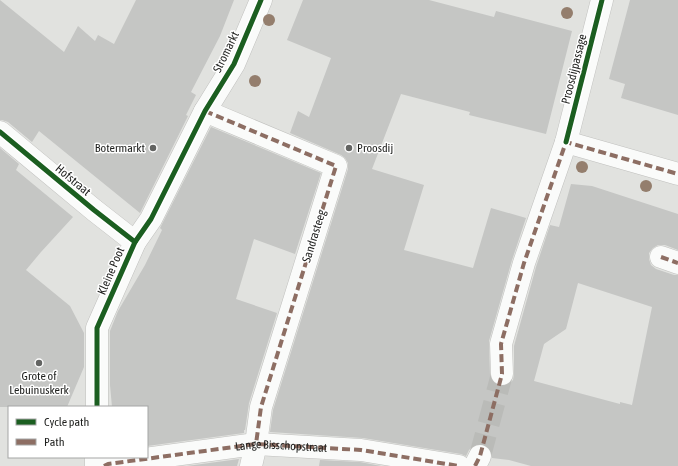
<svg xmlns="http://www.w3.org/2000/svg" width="678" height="466" viewBox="0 0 678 466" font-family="'Asap Condensed',sans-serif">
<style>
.building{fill:#c5c6c4;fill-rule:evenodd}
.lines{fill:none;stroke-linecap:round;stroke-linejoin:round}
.pedestrian-tunnel{stroke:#babbb8;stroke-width:22;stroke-dasharray:22 11;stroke-linecap:butt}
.pedestrian-casing{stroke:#c0c0be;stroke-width:23}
.minor-casing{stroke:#c0c0be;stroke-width:23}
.pedestrian{stroke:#fafbfa;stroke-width:22}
.minor{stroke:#fafbfa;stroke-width:22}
.quiet{stroke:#8d6e63;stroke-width:4;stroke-dasharray:8 4;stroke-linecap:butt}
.cycleway-casing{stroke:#fff;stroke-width:8}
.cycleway{stroke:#1b5e20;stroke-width:5}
.tree{fill:#947e6d}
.poi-dot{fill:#636462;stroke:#fff;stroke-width:1.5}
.labels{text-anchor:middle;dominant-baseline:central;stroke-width:3;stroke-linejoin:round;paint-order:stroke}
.street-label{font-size:12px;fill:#1f201e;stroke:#fff}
.poi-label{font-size:12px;fill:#1f201e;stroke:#fff;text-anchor:end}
</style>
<rect width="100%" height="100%" fill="#e1e2df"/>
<!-- building -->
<g class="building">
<path d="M0 0 64 52 78 26 95 41 98 35 114 44 136 0H234L220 36 191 92 196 95 186 115 188 116 140 213 39 131 32 142 8 122 2 120H0Z"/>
<path d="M303 0H429L494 17 496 11 572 31 546 134 469 115 470 112 401 94 372 169 424 185 404 250 473 268 491 208 526 218 512 260 489 341 490 375 492 381 496 385 502 386 509 384 513 380 514 374V346L536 267 550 225 559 227 571 184 592 186 678 214V250L665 245H658L653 248 649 253V259L651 265 656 269 674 275H678V466H531L509 460 492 458V455L490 449 485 445 480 444 473 446 469 450 466 456 461 454 363 438 270 432 273 410 348 169V163L345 158 341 155 290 133 298 111 309 117 331 58 287 40ZM578 283 652 307 632 405 620 402V404L534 381 544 344 566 329Z"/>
<path d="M630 0H678V115L621 98 625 84 609 79Z"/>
<path d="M211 127 321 173 295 254 254 239 236 299 277 313 249 403 245 430H244V433L147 446V407H112L110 385V331L118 311 145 265 162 230 160 228Z"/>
<path d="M0 148 19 164 16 170 73 217 41 252 26 270 70 306 84 333V367L67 407H0Z"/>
<path d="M239 459 237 466H187Z"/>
<path d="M320 460 360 462 381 466H319Z"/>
</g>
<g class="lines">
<!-- pedestrian-tunnel -->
<path class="pedestrian-tunnel" d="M480 456 502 374"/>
<defs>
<g id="pedestrian">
<path d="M205 111 336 166 261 407 256 444"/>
<path d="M661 257 678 263"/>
<path d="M502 374 501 344 524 263 566 142 678 174"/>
<path id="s1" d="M104 466 108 464 256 444 361 450 459 466"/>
<path d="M475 466 480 456"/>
</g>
<g id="minor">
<path d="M0 132 94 210 135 242"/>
<path d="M566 142 602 0"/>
<path d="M97 407V328L135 242 151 219 205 111 234 64 261 0"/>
<path d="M96 466V457"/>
<path d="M251 466 256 444"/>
</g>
</defs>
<!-- pedestrian casing -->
<use href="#pedestrian" class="pedestrian-casing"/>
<!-- minor casing -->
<use href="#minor" class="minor-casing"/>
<!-- pedestrian -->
<use href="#pedestrian" class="pedestrian"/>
<!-- minor -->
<use href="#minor" class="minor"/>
<!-- quiet -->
<g class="quiet">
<path d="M205 111 336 166 261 407 256 444"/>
<path d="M661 257 678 263"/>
<path d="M104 466 108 464 256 444 361 450 459 466"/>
<path d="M475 466 480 456 502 374 501 344 524 263 566 142 678 174"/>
</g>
<defs>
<g id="cycleway">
<path d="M0 132 94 210 135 242"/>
<path d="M566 142 602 0"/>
<path d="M97 407V328L135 242 151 219 205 111 234 64 261 0"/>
</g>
</defs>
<!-- cycleway casing -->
<use href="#cycleway" class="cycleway-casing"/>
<!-- cycleway -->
<use href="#cycleway" class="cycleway"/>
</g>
<!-- trees -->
<g class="tree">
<circle cx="567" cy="13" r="6"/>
<circle cx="269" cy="20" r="6"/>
<circle cx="255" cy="81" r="6"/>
<circle cx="582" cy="167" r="6"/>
<circle cx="646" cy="186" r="6"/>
</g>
<!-- markers -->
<g class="poi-dot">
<circle cx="153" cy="148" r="4"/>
<circle cx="349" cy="148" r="4"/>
<circle cx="39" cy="363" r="4"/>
</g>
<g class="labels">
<!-- street labels -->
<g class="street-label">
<text transform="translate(226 52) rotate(-64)">Stromarkt</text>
<text transform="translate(574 69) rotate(-76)">Proosdijpassage</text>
<text transform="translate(73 180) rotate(40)">Hofstraat</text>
<text transform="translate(314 236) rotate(-73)">Sandrasteeg</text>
<text transform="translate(111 271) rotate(-67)">Kleine Poot</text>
<text stroke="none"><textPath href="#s1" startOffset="179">Lange Bisschopstraat</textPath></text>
</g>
<!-- poi labels -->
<g class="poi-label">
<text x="145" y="148">Botermarkt</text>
<text x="357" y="148" text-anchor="start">Proosdij</text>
<text x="39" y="376" text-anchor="middle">Grote of<tspan x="39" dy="14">Lebuinuskerk</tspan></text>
</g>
</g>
<!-- legend -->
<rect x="8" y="406" width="140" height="52" fill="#ffffff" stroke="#a5a6a5"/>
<rect x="16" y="419" width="20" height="6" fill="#1b5e20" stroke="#a5a6a5"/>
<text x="44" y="426" font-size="12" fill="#1f201e">Cycle path</text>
<rect x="16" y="439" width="20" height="6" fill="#8d6e63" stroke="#a5a6a5"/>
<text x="44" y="446" font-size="12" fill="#1f201e">Path</text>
</svg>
